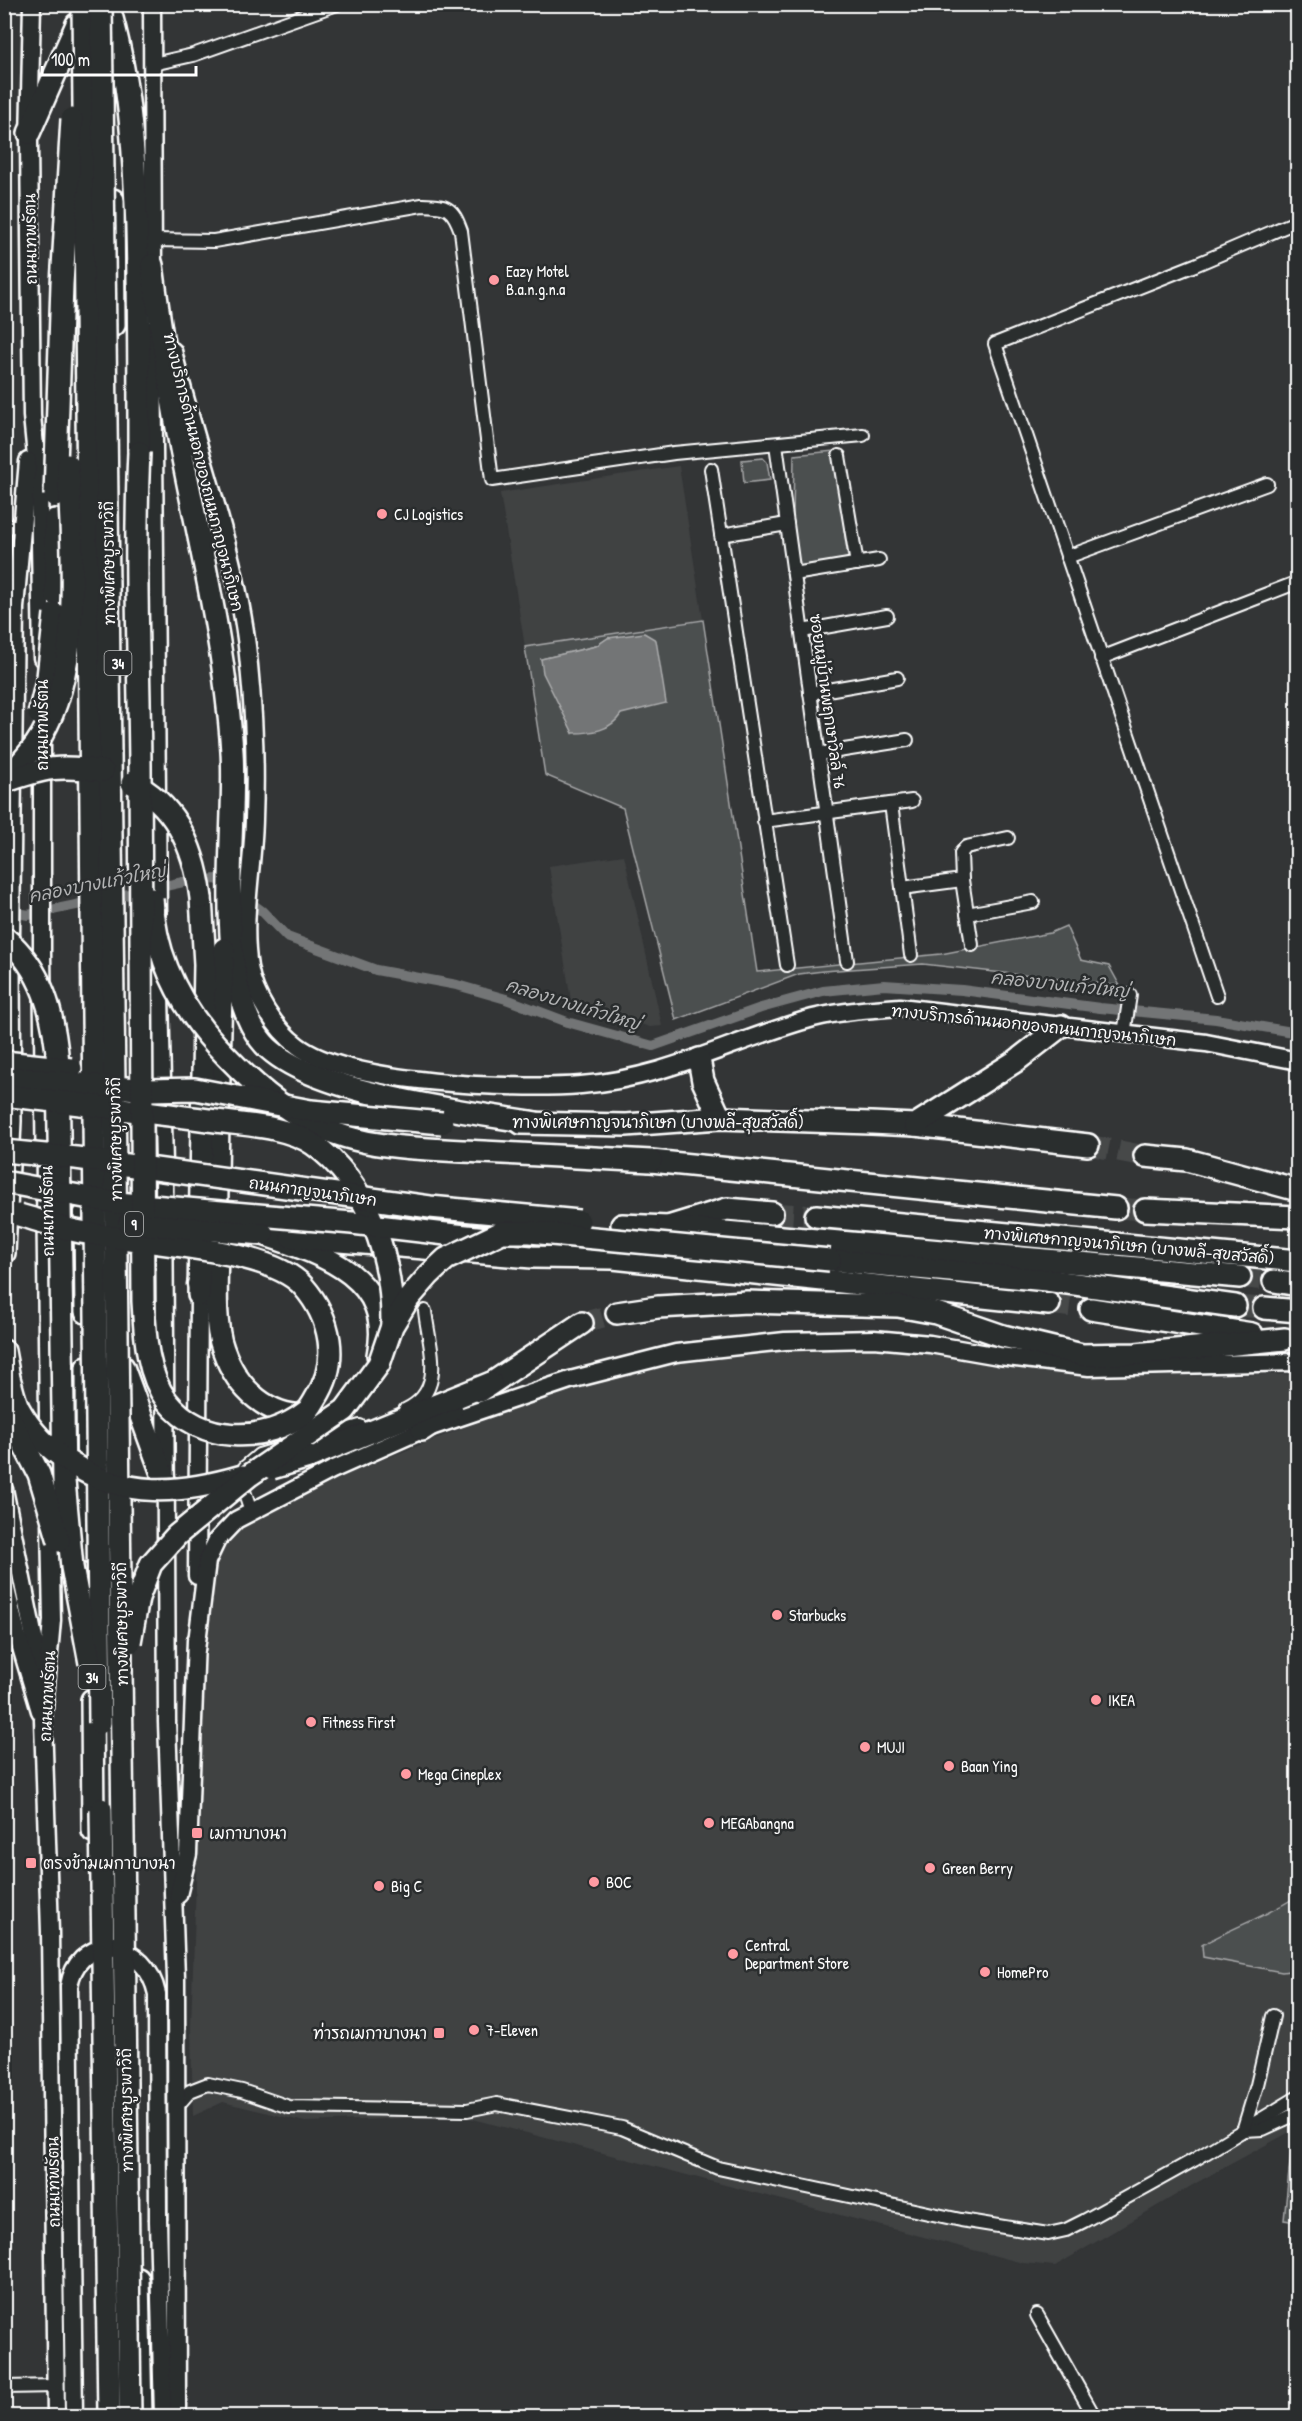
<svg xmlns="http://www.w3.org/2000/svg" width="1302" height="2421" viewBox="0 0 1302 2421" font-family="'Patrick Hand','Playpen Sans Thai',sans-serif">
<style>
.built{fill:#404243}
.green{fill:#4c4f50;stroke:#a6a7a8;stroke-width:1.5;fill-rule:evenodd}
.water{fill:#737576;stroke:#abacad;stroke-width:1.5}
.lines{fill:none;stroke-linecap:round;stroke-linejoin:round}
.canal{stroke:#737576;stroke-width:10}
.highway-tunnel{stroke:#47494a;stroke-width:21;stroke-dasharray:21 10;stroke-linecap:butt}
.street-casing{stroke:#fff;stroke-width:16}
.secondary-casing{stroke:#fff;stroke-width:21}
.highway-casing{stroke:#fff;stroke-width:26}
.street{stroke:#2a2d2e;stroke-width:12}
.secondary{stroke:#2a2d2e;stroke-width:16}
.highway{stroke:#2a2d2e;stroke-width:21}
.secondary-bridge-casing{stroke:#fff;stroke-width:21;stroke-linecap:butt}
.highway-bridge-casing{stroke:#fff;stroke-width:26;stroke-linecap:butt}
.secondary-bridge{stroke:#2a2d2e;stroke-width:16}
.highway-bridge{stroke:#2a2d2e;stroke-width:21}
.poi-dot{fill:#ff9aa2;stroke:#2a2d2e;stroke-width:2}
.labels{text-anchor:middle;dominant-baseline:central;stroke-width:5;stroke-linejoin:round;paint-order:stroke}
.shield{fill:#2a2d2e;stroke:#bfc0c0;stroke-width:1.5}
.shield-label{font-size:15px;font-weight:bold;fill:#fff}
.street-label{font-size:16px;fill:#fff;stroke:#2a2d2e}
.poi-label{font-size:16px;fill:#fff;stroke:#2a2d2e;text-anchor:start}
.water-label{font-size:18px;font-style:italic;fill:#b2b3b4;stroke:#2a2d2e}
</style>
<rect width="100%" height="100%" fill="#333536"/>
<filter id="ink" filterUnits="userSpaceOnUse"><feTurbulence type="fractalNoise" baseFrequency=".0167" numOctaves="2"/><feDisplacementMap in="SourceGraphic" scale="12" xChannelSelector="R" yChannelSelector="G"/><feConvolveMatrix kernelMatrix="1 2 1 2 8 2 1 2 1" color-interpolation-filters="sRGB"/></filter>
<g filter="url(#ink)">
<!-- built -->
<g class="built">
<path d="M679 466 703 620 525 647 500 493Z"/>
<path d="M624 855 662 1026 650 1027 571 1000 549 866Z"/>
<path d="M912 1348 1002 1367 1093 1377 1297 1374V2128L1196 2183 1055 2266 1023 2263 462 2116 305 2122 223 2102 193 2116 191 2027 206 1593 220 1545 236 1529 321 1484 519 1406 595 1380 674 1361 745 1352Z"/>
</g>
<!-- green -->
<g class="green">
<path d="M834 451 848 558 799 567 793 519 794 455Z"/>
<path d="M763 458 767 462 770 480 744 483 742 460Z"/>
<path d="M703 620 757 972 941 954 1050 933 1066 926 1081 960 1109 966 1120 986 923 964 823 971 799 974 676 1020 623 808 545 775 525 647ZM608 638 573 733 541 659 596 646Z"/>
<path d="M1297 1896V1970L1282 1972 1203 1957 1202 1945C1233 1927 1268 1916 1297 1896Z"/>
<path d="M1297 2131V2222L1284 2220 1293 2133Z"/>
</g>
<!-- water -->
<path class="water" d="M644 633 656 640 666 703 621 714C610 731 592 733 573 733L543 673 541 659 596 646 608 638Z"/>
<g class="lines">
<!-- canal -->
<g class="canal">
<path d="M111 898 183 882 217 879 231 889"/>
<path d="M244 898 262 911 287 937 376 970 457 985 506 999 567 1022 653 1046 761 1008 823 991 884 985 962 990 1100 1008 1216 1019 1298 1033"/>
<path d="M8 911 28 915 95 901"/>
</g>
<!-- highway-tunnel -->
<g class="highway-tunnel">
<path d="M1088 1145 1145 1156"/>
<path d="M1116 1208 1145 1210"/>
<path d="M772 1213 816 1216"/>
<path d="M1240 1277 1274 1281"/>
<path d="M1049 1304 1091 1309"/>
<path d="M1235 1306 1264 1308"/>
<path d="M582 1323 617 1313"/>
</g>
<defs>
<g id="street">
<path d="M153 64 193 55 337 4"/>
<path d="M153 240 214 241 422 205C447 206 452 206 461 231L492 480 674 453 863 435"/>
<path d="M776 444 847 961"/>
<path d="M839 456 857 564"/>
<path d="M711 469 787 965"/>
<path d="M4 528 23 524"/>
<path d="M721 535 787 524"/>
<path d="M1067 557 1267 484"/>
<path d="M794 574 879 560"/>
<path d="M802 631 887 616"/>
<path d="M1101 658 1298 582"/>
<path d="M810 693 897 678"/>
<path d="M819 754 907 740"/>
<path d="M891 804 911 955"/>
<path d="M764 821 912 801"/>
<path d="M962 880 972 945"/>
<path d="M902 888 962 880 961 853 966 847 1008 838"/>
<path d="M967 914 1033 902"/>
<path d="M1217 996 995 344 1195 265 1298 221"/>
<path d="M1124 1034 1130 995"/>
<path d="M405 1410C447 1391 429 1347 425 1311"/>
<path d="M311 1440 360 1426"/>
<path d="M251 1512 244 1491 245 1467 259 1455 276 1450"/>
<path d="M4 1638 5 1634"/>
<path d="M177 2106 190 2091 208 2084 242 2091 289 2107 467 2110 497 2104 622 2128 718 2168 961 2220 1048 2234 1066 2230 1084 2221 1194 2160 1298 2097"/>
<path d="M1244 2130 1263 2129 1298 2113"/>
<path d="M1243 2131 1257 2085 1273 2016"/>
<path d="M1037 2315 1094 2416"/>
<path d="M4 2387 56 2386"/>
</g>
<g id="secondary">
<path d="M32 4 29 141 32 416 39 486 42 658"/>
<path d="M152 4 153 277"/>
<path d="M153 329 158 913"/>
<path d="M173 351C197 453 240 560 249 665 254 715 256 768 254 819 253 867 241 919 249 967 254 996 275 1029 298 1046 348 1084 517 1090 581 1085 668 1078 732 1040 813 1018 842 1011 871 1009 900 1007L1206 1043 1298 1061"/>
<path d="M42 732V952L49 1492"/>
<path d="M159 953 164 1164 167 1722 176 1978 177 2416"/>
<path d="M7 981 11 937 15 608 28 461"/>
<path d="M196 1284 199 1295 197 1576"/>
<path d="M4 1489 41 1673"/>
<path d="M50 1524 52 1620 43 1720 50 1932 56 2416"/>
<path d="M4 1581 17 1634 40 1711"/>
<path d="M196 1650 207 1561 217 1540 236 1520 332 1470 422 1430 570 1380 676 1353 785 1341 874 1339 930 1344 999 1356 1089 1367 1298 1362"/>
<path d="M178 1895 188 1854 196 1640"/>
<path d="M158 2220 163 2416"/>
<path d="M72 2247 74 2416"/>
</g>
<g id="highway">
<path d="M108 4C130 77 134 152 137 227 139 302 139 377 139 452"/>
<path d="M29 133 77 24"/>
<path d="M113 200 114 325"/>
<path d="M152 265C161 334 171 401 185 469 204 563 226 656 232 752 237 831 212 974 260 1039 299 1093 470 1112 536 1123"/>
<path d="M55 520 56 595"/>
<path d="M224 949C220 991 220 1034 219 1076 218 1132 216 1188 217 1245 217 1273 213 1323 223 1349 237 1389 269 1420 314 1415"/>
<path d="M699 1059 703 1081 720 1118"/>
<path d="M521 1123 626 1125 720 1118 871 1123 915 1125 1088 1145"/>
<path d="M915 1125 1016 1061 1061 1026"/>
<path d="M1145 1156 1187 1160 1298 1190"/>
<path d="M651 1161 1116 1208"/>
<path d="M1145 1210 1298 1217"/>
<path d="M85 1214 86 1312"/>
<path d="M816 1216 1298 1261"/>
<path d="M622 1225 668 1227 727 1209 772 1213"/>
<path d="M668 1227 1240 1277"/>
<path d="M263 1234C322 1254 395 1277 378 1355"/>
<path d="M446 1234 497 1239"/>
<path d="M291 1237 532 1257 613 1258 1049 1304"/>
<path d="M4 1253 10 1121 9 969"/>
<path d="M830 1260 1046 1280 1235 1306"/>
<path d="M1274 1281 1298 1285"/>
<path d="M199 1295 205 964 201 898"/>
<path d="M1264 1308 1298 1311"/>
<path d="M1091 1309 1252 1334"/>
<path d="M617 1313 658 1307 747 1302 898 1306 936 1313 1003 1336 1082 1355 1136 1354 1285 1339"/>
<path d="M4 1351 9 1378"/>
<path d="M87 1367 88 1552"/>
<path d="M123 1367 164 1479"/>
<path d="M480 1391 582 1323"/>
<path d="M422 1430 452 1410"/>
<path d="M309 1457 491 1383"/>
<path d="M92 1700 93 1831"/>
<path d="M138 2279 141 2416"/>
</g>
</defs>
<!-- street casing -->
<use href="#street" class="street-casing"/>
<!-- secondary casing -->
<use href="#secondary" class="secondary-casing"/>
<!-- highway casing -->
<use href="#highway" class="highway-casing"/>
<!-- street -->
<use href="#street" class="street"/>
<!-- secondary -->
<use href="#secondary" class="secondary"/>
<!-- highway -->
<use href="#highway" class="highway"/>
<defs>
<path id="secondary-bridge" d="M72 2247 69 1986C73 1962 87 1951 110 1945 136 1954 151 1967 157 1994L158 2220"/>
<g id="highway-bridge">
<path d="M83 4 100 1723"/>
<path d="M101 4 130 2416"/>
<path d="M55 496 62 284 72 119"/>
<path d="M39 714 48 677 55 614"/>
<path d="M18 766C29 753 40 741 47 725 82 656 72 541 68 465"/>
<path d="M4 782C45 767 60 765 103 771"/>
<path d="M132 783C177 805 195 851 201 898"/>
<path d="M152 899C155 955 179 1004 216 1045 242 1073 269 1099 302 1118 358 1151 421 1148 483 1152 539 1155 595 1158 651 1161"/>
<path d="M4 937C43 969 54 1015 58 1063L64 1481 72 1567 90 1663"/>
<path d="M4 1062 71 1069"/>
<path d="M4 1077 148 1090 195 1089 311 1111 442 1123"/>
<path d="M4 1095C72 1103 140 1111 208 1120 241 1125 285 1125 313 1144 369 1183 393 1261 392 1325"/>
<path d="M4 1151 76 1158 430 1207 579 1221"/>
<path d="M4 1182 117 1203 352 1223 446 1234"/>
<path d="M19 1215C38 1220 57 1227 76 1231 129 1243 268 1246 303 1286 331 1318 340 1361 316 1398 313 1403 310 1409 306 1412 265 1444 201 1444 167 1401 146 1373 145 1333 143 1301 142 1122 141 943 140 765 139 661 134 556 139 452"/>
<path d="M129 1223 263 1234"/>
<path d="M9 1378C12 1388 14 1400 19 1409 31 1431 49 1449 69 1462 125 1499 180 1494 242 1476"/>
<path d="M8 1414 39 1474 59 1541"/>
<path d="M272 1468 309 1457"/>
<path d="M130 1642 138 1598 151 1564 177 1535 250 1475 345 1410 379 1364 392 1326 409 1298 429 1275 446 1259 502 1232H530L830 1260"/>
<path d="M101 1809 109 2416"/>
</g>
</defs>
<!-- secondary-bridge casing -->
<use href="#secondary-bridge" class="secondary-bridge-casing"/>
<!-- highway-bridge casing -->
<use href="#highway-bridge" class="highway-bridge-casing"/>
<!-- secondary-bridge -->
<use href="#secondary-bridge" class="secondary-bridge"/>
<!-- highway-bridge -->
<use href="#highway-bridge" class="highway-bridge"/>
</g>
</g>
<!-- markers -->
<g class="poi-dot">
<circle cx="494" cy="280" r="6"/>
<circle cx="382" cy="514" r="6"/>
<circle cx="777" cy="1615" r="6"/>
<circle cx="1096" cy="1700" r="6"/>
<circle cx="311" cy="1722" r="6"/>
<circle cx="865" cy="1747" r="6"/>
<circle cx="949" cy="1766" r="6"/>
<circle cx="406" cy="1774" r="6"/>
<circle cx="709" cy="1823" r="6"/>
<rect x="191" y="1827" width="12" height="12" rx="3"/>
<rect x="25" y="1857" width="12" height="12" rx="3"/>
<circle cx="930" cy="1868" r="6"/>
<circle cx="594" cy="1882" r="6"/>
<circle cx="379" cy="1886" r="6"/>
<circle cx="733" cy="1954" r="6"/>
<circle cx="985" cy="1972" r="6"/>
<circle cx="474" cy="2030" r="6"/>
<rect x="433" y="2027" width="12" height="12" rx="3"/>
</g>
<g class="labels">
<!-- shield labels -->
<g class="shield">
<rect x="104.5" y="651" width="27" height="24" rx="4.5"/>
<rect x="125" y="1212" width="18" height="24" rx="4.5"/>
<rect x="78.5" y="1665" width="27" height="24" rx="4.5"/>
</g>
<g class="shield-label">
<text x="118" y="663">34</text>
<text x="134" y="1224">9</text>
<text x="92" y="1677">34</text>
</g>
<!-- street labels -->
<g class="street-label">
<text transform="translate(30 239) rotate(-91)">ถนนเทพรัตน</text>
<text transform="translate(204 472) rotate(76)">ทางบริการด้านนอกของถนนกาญจนาภิเษก</text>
<text transform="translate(108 563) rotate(-91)">ทางพิเศษบูรพาวิถี</text>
<text transform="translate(828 701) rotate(82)">ซอยหมู่บ้านพฤกษาวิลล์ 76</text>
<text transform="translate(42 725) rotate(-90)">ถนนเทพรัตน</text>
<text transform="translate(1034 1025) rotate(6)">ทางบริการด้านนอกของถนนกาญจนาภิเษก</text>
<text x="658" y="1122">ทางพิเศษกาญจนาภิเษก (บางพลี-สุขสวัสดิ์)</text>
<text transform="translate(115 1139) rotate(-91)">ทางพิเศษบูรพาวิถี</text>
<text transform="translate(313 1191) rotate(8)">ถนนกาญจนาภิเษก</text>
<text transform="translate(47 1211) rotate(-91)">ถนนเทพรัตน</text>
<text transform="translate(1129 1245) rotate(5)">ทางพิเศษกาญจนาภิเษก (บางพลี-สุขสวัสดิ์)</text>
<text transform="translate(121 1624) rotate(-91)">ทางพิเศษบูรพาวิถี</text>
<text transform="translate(47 1696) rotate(-87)">ถนนเทพรัตน</text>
<text transform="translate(126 2110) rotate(-91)">ทางพิเศษบูรพาวิถี</text>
<text transform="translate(53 2182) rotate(-91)">ถนนเทพรัตน</text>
</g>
<!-- poi labels -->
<g class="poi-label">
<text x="506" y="271">Eazy Motel<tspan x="506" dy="18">B.a.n.g.n.a</tspan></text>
<text x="394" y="514">CJ Logistics</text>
<text x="789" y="1615">Starbucks</text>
<text x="1108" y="1700">IKEA</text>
<text x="323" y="1722">Fitness First</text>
<text x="877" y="1747">MUJI</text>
<text x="961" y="1766">Baan Ying</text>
<text x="418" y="1774">Mega Cineplex</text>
<text x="721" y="1823">MEGAbangna</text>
<text x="209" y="1833">เมกาบางนา</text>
<text x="43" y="1863">ตรงข้ามเมกาบางนา</text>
<text x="942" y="1868">Green Berry</text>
<text x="606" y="1882">BOC</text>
<text x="391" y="1886">Big C</text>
<text x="745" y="1945">Central<tspan x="745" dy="18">Department Store</tspan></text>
<text x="997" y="1972">HomePro</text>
<text x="486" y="2030">7-Eleven</text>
<text x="427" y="2033" text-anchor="end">ท่ารถเมกาบางนา</text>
</g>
<!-- water labels -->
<g class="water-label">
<text transform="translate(97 883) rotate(-11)">คลองบางแก้วใหญ่</text>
<text transform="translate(1060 984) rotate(6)">คลองบางแก้วใหญ่</text>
<text transform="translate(573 1004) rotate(17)">คลองบางแก้วใหญ่</text>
</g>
</g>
<!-- margin -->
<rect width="1302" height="2421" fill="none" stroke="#2a2d2e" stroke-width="24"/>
<rect x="12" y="12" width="1278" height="2397" fill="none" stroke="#fff" stroke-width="2" filter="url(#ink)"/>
<!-- scale -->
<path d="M42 66v9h154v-9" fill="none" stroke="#ffffff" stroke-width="3"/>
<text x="51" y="66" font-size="18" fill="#ffffff" stroke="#2a2d2e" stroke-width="4.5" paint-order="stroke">100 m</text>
</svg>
